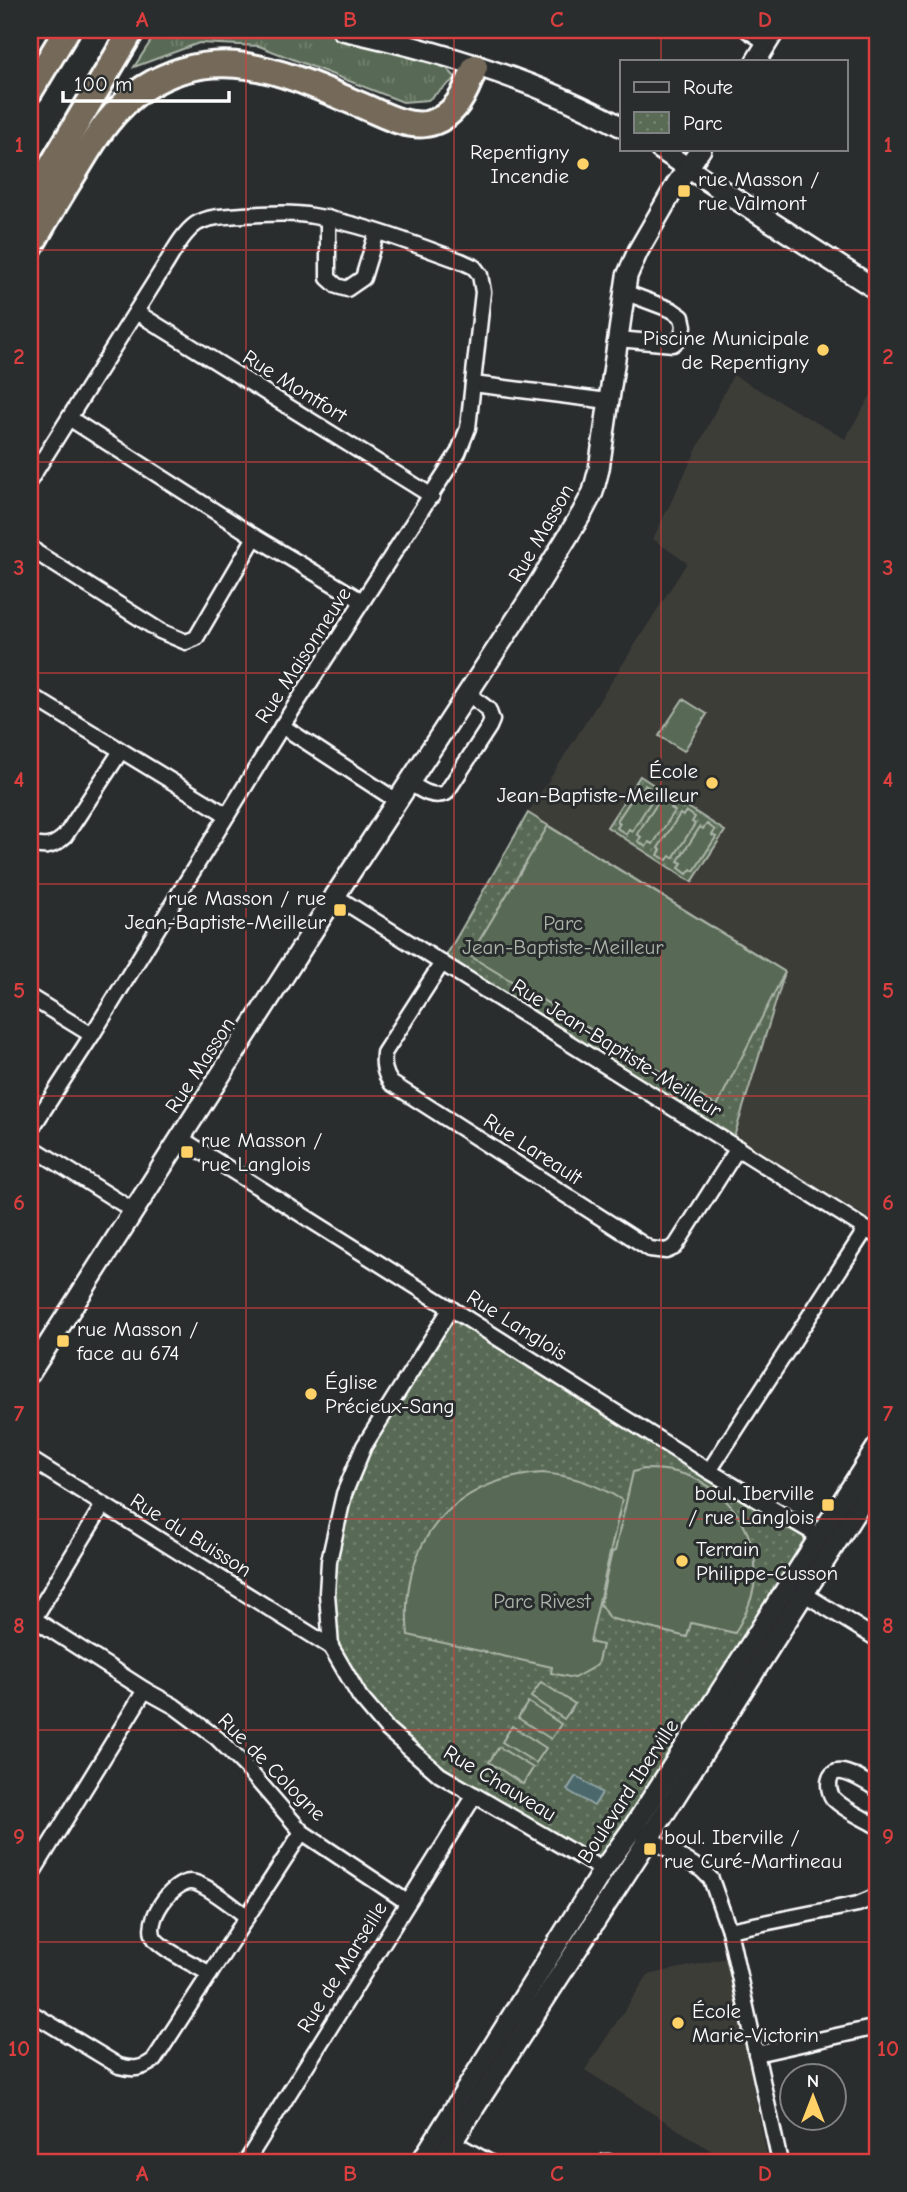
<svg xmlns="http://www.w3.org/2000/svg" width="907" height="2192" viewBox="0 0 907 2192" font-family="'Comic Neue',sans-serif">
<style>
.built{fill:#3e3d39}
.grass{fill:url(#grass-tufts);stroke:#acb5aa;stroke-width:2}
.park{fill:url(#park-dots);stroke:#acb5aa;stroke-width:2}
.garden{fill:#596b55;stroke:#acb5aa;stroke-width:2}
.water{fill:#4b696c;stroke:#93a5a7;stroke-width:2}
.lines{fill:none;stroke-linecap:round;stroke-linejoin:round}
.street-casing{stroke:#fff;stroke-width:19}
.secondary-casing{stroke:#fff;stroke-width:24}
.highway-casing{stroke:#fff;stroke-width:30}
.street{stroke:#2a2d2e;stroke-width:14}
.secondary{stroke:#2a2d2e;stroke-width:19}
.highway{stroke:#746a5a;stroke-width:24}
.grid{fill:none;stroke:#da3e3e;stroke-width:2;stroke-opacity:0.55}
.poi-dot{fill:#ffd166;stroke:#2a2d2e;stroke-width:2.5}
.labels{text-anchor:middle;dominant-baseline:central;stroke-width:6;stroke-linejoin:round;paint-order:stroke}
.poi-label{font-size:21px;fill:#fff;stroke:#2a2d2e;text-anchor:start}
.street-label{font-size:21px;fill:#fff;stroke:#2a2d2e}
.park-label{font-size:21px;fill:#acb5aa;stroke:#2a2d2e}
.neatline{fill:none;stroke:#da3e3e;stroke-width:2.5}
.grid-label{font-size:23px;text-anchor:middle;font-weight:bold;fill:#da3e3e}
</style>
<defs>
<pattern id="grass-tufts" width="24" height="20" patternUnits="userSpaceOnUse" patternTransform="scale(1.75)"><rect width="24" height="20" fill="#596b55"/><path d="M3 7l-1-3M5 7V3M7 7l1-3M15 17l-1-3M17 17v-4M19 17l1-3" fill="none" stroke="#72816e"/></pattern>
<pattern id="park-dots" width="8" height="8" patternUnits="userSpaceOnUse" patternTransform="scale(1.75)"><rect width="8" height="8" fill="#596b55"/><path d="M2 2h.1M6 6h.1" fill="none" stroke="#72816e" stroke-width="1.8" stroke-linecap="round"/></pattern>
</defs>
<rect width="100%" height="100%" fill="#2a2d2e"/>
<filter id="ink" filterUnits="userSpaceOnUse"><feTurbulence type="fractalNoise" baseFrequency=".0143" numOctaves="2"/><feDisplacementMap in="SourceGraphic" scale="14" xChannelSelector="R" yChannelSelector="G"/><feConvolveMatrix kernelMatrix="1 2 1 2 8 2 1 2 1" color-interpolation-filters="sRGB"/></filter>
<g filter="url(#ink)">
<!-- built -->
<g class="built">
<path d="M733 375 845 439 877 385V1223L734 1137 785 972 528 813 687 563 653 539Z"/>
<path d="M727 1958 768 2162H729L585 2070 648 1975Z"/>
</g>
<!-- grass -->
<path class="grass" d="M158 30H411L456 78 428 100 403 102 259 46 199 43 134 67Z"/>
<!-- park -->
<g class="park">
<path d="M640 776 725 831 692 882 607 827Z"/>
<path d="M528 813 785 972 734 1137 442 963Z"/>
<path d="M451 1308 819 1538 603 1870 440 1775 361 1699 329 1627V1564L362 1448Z"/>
</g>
<!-- garden -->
<g class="garden">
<path d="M683 699 707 714 684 751 659 736Z"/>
<path d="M645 785 654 790 651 795 654 797 632 831 629 829 626 834 617 828 620 823 617 821 639 788 642 790Z"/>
<path d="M666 798 674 804 671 808 675 811 653 844 649 842 646 847 638 841 641 837 637 834 659 801 662 803Z"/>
<path d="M686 811 695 817 692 822 695 824 673 858 670 856 667 860 658 855 661 850 658 848 680 814 683 816Z"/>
<path d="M707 824 715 830 712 835 716 837 694 871 691 869 687 874 679 868 682 863 678 861 700 827 703 829Z"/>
<path d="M548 826 785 972 717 1106 470 956Z"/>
<path d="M643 1469C654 1469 665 1469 676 1472 727 1484 763 1536 754 1587 751 1604 743 1618 735 1633L691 1623 687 1637 609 1618 600 1604 612 1552 615 1551 633 1472Z"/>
<path d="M543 1473C573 1476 596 1484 622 1500L590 1642 602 1645 597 1665 574 1678 551 1673 552 1667 408 1635C398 1544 451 1479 543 1473Z"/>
<path d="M541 1682 575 1704 564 1719 531 1697Z"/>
<path d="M528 1702 561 1724 551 1739 518 1718Z"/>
<path d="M512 1726 546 1748 536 1763 502 1742Z"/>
<path d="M499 1747 533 1768 523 1784 489 1762Z"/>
</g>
<!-- water -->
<path class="water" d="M576 1776 602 1793 594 1806 567 1790Z"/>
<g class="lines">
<defs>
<g id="street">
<path d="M747 30 767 43"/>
<path d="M328 218V278L337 286 347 289 363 278 377 232"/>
<path d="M136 312 432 496"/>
<path d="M618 339 673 344 682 337 684 326 682 317 672 310 624 292"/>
<path d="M473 384 608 401"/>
<path d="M69 418 255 537 362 601"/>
<path d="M30 480 164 267C173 253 182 234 196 224 209 216 229 216 243 215 266 214 290 212 313 216 364 224 413 244 461 261L474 267 480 275 483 292 468 428 458 453 282 726 92 1035 30 1131"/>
<path d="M30 546 37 553 160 631 186 642 196 638 255 537"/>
<path d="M30 695 227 815"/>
<path d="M282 726 397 801"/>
<path d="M410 783C422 791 432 798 446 793L489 727 492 720 488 709 467 693"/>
<path d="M30 843C44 849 53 847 65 836L121 751"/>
<path d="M335 896 877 1236"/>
<path d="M442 963 384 1053C383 1065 384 1073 391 1083L650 1249 666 1251 675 1247 738 1148"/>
<path d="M30 997 92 1035"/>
<path d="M180 1138 709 1471 827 1541"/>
<path d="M30 1146 134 1211"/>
<path d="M451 1308 364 1446 344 1494 329 1561 327 1593 331 1647 360 1697 388 1730 440 1775 603 1870"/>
<path d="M30 1459 331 1647"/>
<path d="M709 1471 866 1229"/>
<path d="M798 1590 877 1639"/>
<path d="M34 1619 145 1690 174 1706 217 1738 245 1766 302 1832 407 1902"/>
<path d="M30 1625 103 1505"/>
<path d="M877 1789C867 1783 829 1756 829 1785 829 1790 831 1797 835 1800 845 1810 865 1819 877 1826"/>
<path d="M643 1834 702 1870 711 1879 729 1930 780 2162"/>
<path d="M30 1877 145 1690"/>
<path d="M729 1930 858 1904 877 1896"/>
<path d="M210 1974C197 1966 163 1950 155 1939 143 1922 172 1881 191 1882 205 1883 234 1907 246 1916"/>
<path d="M30 2012 119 2066C134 2070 142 2069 154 2060L302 1832"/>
<path d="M756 2054 877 2027"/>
<path d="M444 2137 489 2162"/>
<path d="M246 2162 475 1795"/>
<path d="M605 2162H609"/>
</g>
<g id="secondary">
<path d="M342 30C436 50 538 81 622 127"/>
<path d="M756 61 775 30"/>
<path d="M660 149 700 176 877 290"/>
<path d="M30 1373 335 896 530 598 582 513 593 492 599 469 627 276 638 251 676 185 701 149"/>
<path d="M421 2162 603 1870 633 1828 877 1447"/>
<path d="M439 2162 649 1838 877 1478"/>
</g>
<g id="highway">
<path d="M30 91 67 30"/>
<path d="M30 202 132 30"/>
<path d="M30 247C46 219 62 192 79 165 97 135 114 108 144 88 221 39 291 76 365 107 384 115 405 127 426 124 455 119 466 92 475 67"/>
</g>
</defs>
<!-- street casing -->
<use href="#street" class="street-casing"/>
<!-- secondary casing -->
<use href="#secondary" class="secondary-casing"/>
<!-- highway casing -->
<use href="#highway" class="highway-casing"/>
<!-- street -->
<use href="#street" class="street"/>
<!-- secondary -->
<use href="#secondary" class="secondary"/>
<!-- highway -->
<use href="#highway" class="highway"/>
</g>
</g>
<!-- grid -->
<path class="grid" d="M246 30V2162M454 30V2162M661 30V61M661 149V2162M30 250H877M30 462H877M30 673H877M30 884H877M30 1096H877M30 1308H877M30 1519H877M30 1730H877M30 1942H877"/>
<!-- markers -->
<g class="poi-dot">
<circle cx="583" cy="164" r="7"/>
<rect x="677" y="184" width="14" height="14" rx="3.5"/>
<circle cx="823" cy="350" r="7"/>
<circle cx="712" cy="783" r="7"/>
<rect x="333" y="903" width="14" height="14" rx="3.5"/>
<rect x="180" y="1145" width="14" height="14" rx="3.5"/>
<rect x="56" y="1334" width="14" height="14" rx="3.5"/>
<circle cx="311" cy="1394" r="7"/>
<rect x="821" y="1498" width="14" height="14" rx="3.5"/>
<circle cx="682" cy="1561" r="7"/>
<rect x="643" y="1842" width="14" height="14" rx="3.5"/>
<circle cx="678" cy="2023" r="7"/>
</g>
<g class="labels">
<!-- poi labels -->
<g class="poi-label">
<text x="569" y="152" text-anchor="end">Repentigny<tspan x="569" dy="24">Incendie</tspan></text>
<text x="698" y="179">rue Masson /<tspan x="698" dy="24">rue Valmont</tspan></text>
<text x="809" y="338" text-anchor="end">Piscine Municipale<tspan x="809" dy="24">de Repentigny</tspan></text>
<text x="698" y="771" text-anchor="end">École<tspan x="698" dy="24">Jean-Baptiste-Meilleur</tspan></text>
<text x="326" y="898" text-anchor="end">rue Masson / rue<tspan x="326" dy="24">Jean-Baptiste-Meilleur</tspan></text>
<text x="201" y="1140">rue Masson /<tspan x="201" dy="24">rue Langlois</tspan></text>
<text x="77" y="1329">rue Masson /<tspan x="77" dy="24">face au 674</tspan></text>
<text x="325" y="1382">Église<tspan x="325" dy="24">Précieux-Sang</tspan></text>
<text x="814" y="1493" text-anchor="end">boul. Iberville<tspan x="814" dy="24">/ rue Langlois</tspan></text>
<text x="696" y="1549">Terrain<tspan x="696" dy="24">Philippe-Cusson</tspan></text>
<text x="664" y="1837">boul. Iberville /<tspan x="664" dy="24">rue Curé-Martineau</tspan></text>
<text x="692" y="2011">École<tspan x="692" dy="24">Marie-Victorin</tspan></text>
</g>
<!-- street labels -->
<g class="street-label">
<text transform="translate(295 386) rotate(32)">Rue Montfort</text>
<text transform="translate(541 533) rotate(-60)">Rue Masson</text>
<text transform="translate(303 655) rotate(-57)">Rue Maisonneuve</text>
<text transform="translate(617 1048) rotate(32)">Rue Jean-Baptiste-Meilleur</text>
<text transform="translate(200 1065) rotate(-57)">Rue Masson</text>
<text transform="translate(533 1149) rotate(33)">Rue Lareault</text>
<text transform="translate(517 1325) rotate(32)">Rue Langlois</text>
<text transform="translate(191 1535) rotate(32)">Rue du Buisson</text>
<text transform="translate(272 1767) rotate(45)">Rue de Cologne</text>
<text transform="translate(500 1783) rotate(31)">Rue Chauveau</text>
<text transform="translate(628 1791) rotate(-57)">Boulevard Iberville</text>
<text transform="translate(342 1967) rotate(-58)">Rue de Marseille</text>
</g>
<!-- park labels -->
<g class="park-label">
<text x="563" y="923">Parc<tspan x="563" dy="24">Jean-Baptiste-Meilleur</tspan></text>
<text x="542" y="1601">Parc Rivest</text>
</g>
</g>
<!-- margin -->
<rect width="907" height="2192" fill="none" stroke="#2a2d2e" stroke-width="77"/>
<!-- legend -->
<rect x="620" y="60" width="228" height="91" fill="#2a2d2e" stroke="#7f8182" stroke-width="2"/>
<rect x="634" y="82" width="35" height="10" fill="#2a2d2e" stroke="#7f8182" stroke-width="2"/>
<text x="683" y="94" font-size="21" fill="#ffffff">Route</text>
<rect x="634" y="112" width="35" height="21" fill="url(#park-dots)" stroke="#7f8182" stroke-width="2"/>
<text x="683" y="130" font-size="21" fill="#ffffff">Parc</text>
<!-- north arrow -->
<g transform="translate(813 2097)"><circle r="33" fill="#2a2d2e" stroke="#7f8182" stroke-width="2"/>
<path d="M0-5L12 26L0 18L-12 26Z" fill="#ffd166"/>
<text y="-10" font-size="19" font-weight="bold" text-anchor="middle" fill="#ffffff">N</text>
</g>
<!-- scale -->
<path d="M63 91v10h166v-10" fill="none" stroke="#ffffff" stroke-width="3.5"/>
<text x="74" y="91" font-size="21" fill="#ffffff" stroke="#2a2d2e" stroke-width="5" paint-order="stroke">100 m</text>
<rect x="38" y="38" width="831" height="2116" class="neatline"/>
<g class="grid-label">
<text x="142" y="27">A</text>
<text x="350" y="27">B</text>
<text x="557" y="27">C</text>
<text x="765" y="27">D</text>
<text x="19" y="152">1</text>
<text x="888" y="152">1</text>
<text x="19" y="364">2</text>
<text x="888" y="364">2</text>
<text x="19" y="575">3</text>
<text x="888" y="575">3</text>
<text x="19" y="787">4</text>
<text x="888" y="787">4</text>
<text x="19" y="998">5</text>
<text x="888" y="998">5</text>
<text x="19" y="1210">6</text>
<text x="888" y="1210">6</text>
<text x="19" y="1421">7</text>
<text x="888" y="1421">7</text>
<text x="19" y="1633">8</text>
<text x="888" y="1633">8</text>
<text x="19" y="1844">9</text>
<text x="888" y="1844">9</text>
<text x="19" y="2056">10</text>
<text x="888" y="2056">10</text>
<text x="142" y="2181">A</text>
<text x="350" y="2181">B</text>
<text x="557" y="2181">C</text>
<text x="765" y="2181">D</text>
</g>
</svg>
